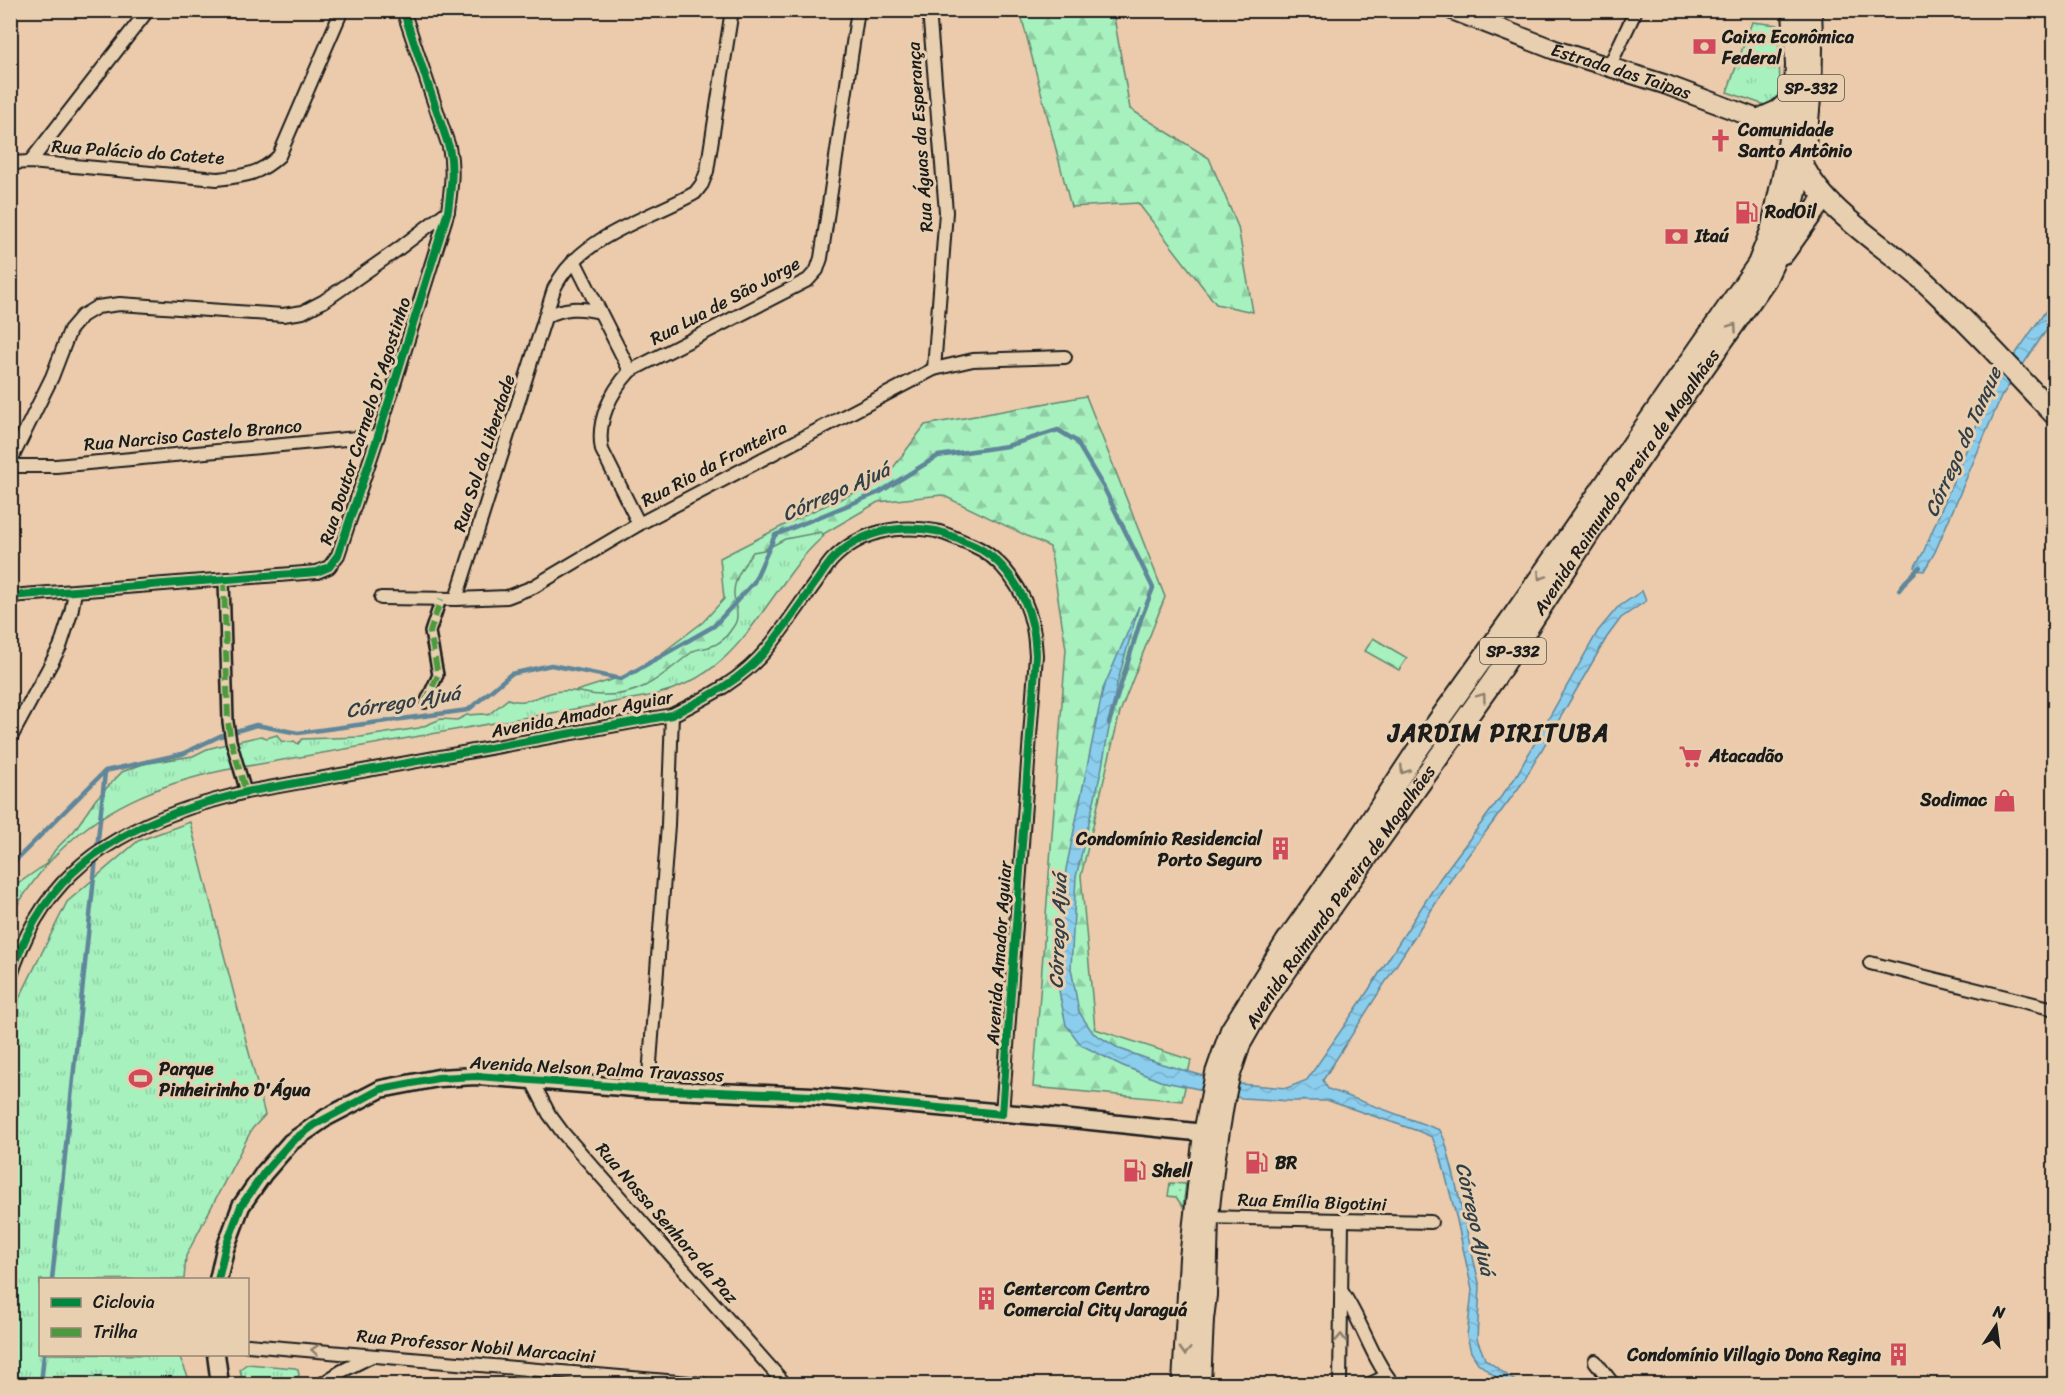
<svg xmlns="http://www.w3.org/2000/svg" width="2065" height="1395" viewBox="0 0 2065 1395" font-family="Sriracha,sans-serif">
<style>
.grass{fill:#a7f1bf;stroke:#62866e;stroke-width:1.5}
.forest{fill:url(#forest-firs);stroke:#62866e;stroke-width:1.5}
.park{fill:url(#park-tufts);stroke:#62866e;stroke-width:1.5}
.garden{fill:url(#garden-dots);stroke:#62866e;stroke-width:1.5}
.water{fill:url(#water-waves);stroke:#5f8699;stroke-width:1.5}
.lines{fill:none;stroke-linecap:round;stroke-linejoin:round}
.stream{stroke:#5f8699;stroke-width:4.5}
.pedestrian-casing{stroke:#1c1c1c;stroke-width:14}
.minor-casing{stroke:#1c1c1c;stroke-width:16}
.tertiary-casing{stroke:#1c1c1c;stroke-width:21}
.secondary-casing{stroke:#1c1c1c;stroke-width:22}
.primary-casing{stroke:#1c1c1c;stroke-width:24}
.pedestrian{stroke:#e7cfb0;stroke-width:9}
.minor{stroke:#e7cfb0;stroke-width:12}
.tertiary{stroke:#e7cfb0;stroke-width:16}
.secondary{stroke:#e7cfb0;stroke-width:18}
.primary{stroke:#e7cfb0;stroke-width:20}
.quiet{stroke:#4c9a3e;stroke-width:6;stroke-dasharray:12 6;stroke-linecap:butt}
.cycleway-casing{stroke:#e7cfb0;stroke-width:11}
.cycleway{stroke:#00873e;stroke-width:8}
.oneway{stroke:#8c7e6d}
.labels{text-anchor:middle;dominant-baseline:central;stroke-width:6;stroke-linejoin:round;paint-order:stroke}
.shield{fill:#e7cfb0;stroke:#595248;stroke-width:1.5}
.shield-label{font-size:16px;font-weight:bold;fill:#1c1c1c}
.poi-label{font-size:18px;font-weight:bold;fill:#1c1c1c;stroke:#e7cfb0;text-anchor:start}
.street-label{font-size:18px;fill:#1c1c1c;stroke:#e7cfb0}
.water-label{font-size:20px;font-style:italic;fill:#323f46;stroke:#e7cfb0}
.district-label{font-size:24px;font-weight:bold;letter-spacing:1.5px;fill:#1c1c1c;stroke:#e7cfb0}
</style>
<defs>
<pattern id="forest-firs" width="22" height="20" patternUnits="userSpaceOnUse" patternTransform="scale(1.5)"><rect width="22" height="20" fill="#a7f1bf"/><path d="M5 1l3.5 6h-7zM16 11l3.5 6h-7z" fill="#8fcea4"/></pattern>
<pattern id="park-tufts" width="24" height="20" patternUnits="userSpaceOnUse" patternTransform="scale(1.5)"><rect width="24" height="20" fill="#a7f1bf"/><path d="M3 7l-1-3M5 7V3M7 7l1-3M15 17l-1-3M17 17v-4M19 17l1-3" fill="none" stroke="#8fcea4"/></pattern>
<pattern id="garden-dots" width="8" height="8" patternUnits="userSpaceOnUse" patternTransform="scale(1.5)"><rect width="8" height="8" fill="#a7f1bf"/><path d="M2 2h.1M6 6h.1" fill="none" stroke="#8fcea4" stroke-width="1.8" stroke-linecap="round"/></pattern>
<pattern id="water-waves" width="16" height="10" patternUnits="userSpaceOnUse" patternTransform="scale(1.5)"><rect width="16" height="10" fill="#8bcdec"/><path d="M0 5q4-4 8 0t8 0" fill="none" stroke="#77afca"/></pattern>
</defs>
<rect width="100%" height="100%" fill="#ebcbac"/>
<filter id="ink" filterUnits="userSpaceOnUse"><feTurbulence type="fractalNoise" baseFrequency=".0167" numOctaves="2"/><feDisplacementMap in="SourceGraphic" scale="12" xChannelSelector="R" yChannelSelector="G"/><feConvolveMatrix kernelMatrix="1 2 1 2 8 2 1 2 1" color-interpolation-filters="sRGB"/></filter>
<g filter="url(#ink)">
<!-- grass -->
<path class="grass" d="M1373 638 1407 658 1399 670 1365 651Z"/>
<!-- forest -->
<g class="forest">
<path d="M1020 11H1113L1130 109 1209 158 1238 227 1253 312 1216 304 1138 203 1071 207Z"/>
<path d="M1086 396 1165 597 1120 712 1081 876 1095 1029 1191 1060 1182 1101 1033 1087 1066 649 1050 547 942 495 878 502 806 544 733 641 667 692 561 707 563 695 637 672 703 622 724 599 720 558 806 514 884 480 925 425Z"/>
</g>
<!-- park -->
<g class="park">
<path d="M1752 22 1778 25 1780 87 1775 105 1768 106 1727 92Z"/>
<path d="M821 532 824 536C807 550 795 567 782 585 743 639 719 681 649 696L225 770C158 784 99 808 52 859 36 876 23 896 11 915V897L19 883 46 864 55 850 74 831 96 799 122 772 143 764 193 756 207 749 230 743 261 736 267 738 277 735 281 741 291 742 294 741 298 744 302 739 361 737 419 728 441 719 457 720 467 715 483 714 488 715 508 699C525 707 543 692 561 691 575 689 587 695 601 695 642 697 662 675 692 652 695 649 701 649 705 648 719 645 725 639 733 627 742 615 733 604 734 592 734 578 745 563 753 552L764 550 785 539Z"/>
<path d="M190 822 265 1115 252 1129 186 1256 184 1279 40 1280V1354L179 1355 191 1384H11L10 1129 19 999 67 902 138 841Z"/>
<path d="M247 1364 295 1368 298 1369 299 1375 293 1384H243L240 1369Z"/>
</g>
<!-- garden -->
<path class="garden" d="M1170 1183 1186 1184 1183 1207 1176 1197 1168 1196Z"/>
<!-- water -->
<g class="water">
<path d="M2054 299V319L2001 397 1935 552 1924 571 1916 570 1915 566 1923 553 1993 386Z"/>
<path d="M1642 591 1646 601 1621 618 1607 637 1523 782 1455 873 1323 1080 1328 1089 1440 1130 1445 1141 1454 1176 1480 1287 1477 1339 1485 1359 1519 1384H1505L1478 1363 1471 1352 1467 1336 1472 1290 1457 1220 1441 1158 1432 1137 1418 1131 1329 1101H1290L1242 1098 1160 1081 1121 1065 1081 1045 1066 1025 1059 991V945L1066 869 1103 689 1139 606 1117 684 1101 772 1076 877 1071 968 1079 1012 1093 1033 1120 1049 1162 1064 1228 1083 1287 1088 1307 1080 1364 997 1441 877 1515 778 1598 631 1617 608Z"/>
</g>
<g class="lines">
<!-- stream -->
<g class="stream">
<path d="M1899 590 1906 581 1920 567"/>
<path d="M10 870 18 858 105 771 182 754 220 736 256 725 298 733 468 710 511 674 551 665 621 679 714 626 754 582 775 535 880 492 938 456 1007 446 1058 430 1076 441 1104 488 1153 588 1141 619 1109 723"/>
<path d="M52 1280 105 772"/>
<path d="M41 1384 44 1354"/>
</g>
<defs>
<g id="pedestrian">
<path d="M224 579 228 722 231 741 246 792"/>
<path d="M425 703 438 675 430 632 441 599"/>
</g>
<g id="minor">
<path d="M929 10 946 212 934 369"/>
<path d="M1609 67 1636 10"/>
<path d="M30 162 148 10"/>
<path d="M10 163 30 162 217 179C243 176 259 175 279 156L342 10"/>
<path d="M574 260 630 371"/>
<path d="M545 317C565 307 579 307 600 312"/>
<path d="M10 462 52 377 70 330 82 316 97 307 120 304 283 315 303 312 324 301 397 250 448 211"/>
<path d="M10 466H56L378 436"/>
<path d="M639 524 602 450C596 421 611 392 630 371L808 280 817 270 821 258 858 10"/>
<path d="M10 596 317 572 329 567 338 555 378 436 448 211C451 188 454 169 449 147L403 10"/>
<path d="M381 598 456 599 507 597 533 587 639 524 934 369 973 360 1065 357"/>
<path d="M456 599 554 289C579 236 647 220 695 193L702 184 707 171 732 10"/>
<path d="M10 739 60 647 71 613 75 592"/>
<path d="M1870 963 2054 1009"/>
<path d="M10 979C37 889 93 842 180 811 202 803 224 798 246 792L672 715C708 697 742 680 768 648 785 627 800 604 816 582 821 575 826 567 832 560 860 531 898 524 936 531 948 534 959 540 970 544 1002 557 1025 591 1032 624 1035 634 1035 645 1036 655L1002 1114"/>
<path d="M531 1079 549 1114 563 1133 785 1384"/>
<path d="M648 1089 668 825 672 715"/>
<path d="M1204 1217 1431 1222"/>
<path d="M1342 1292C1362 1321 1371 1357 1393 1384"/>
<path d="M248 1345 702 1384"/>
<path d="M1595 1361 1613 1384"/>
<path d="M322 1384 342 1371 372 1356"/>
<path d="M1340 1384 1342 1221"/>
<path d="M1370 1384 1387 1376"/>
</g>
<g id="tertiary">
<path d="M218 1280 225 1249 241 1206 264 1173 291 1142 327 1117 381 1089 438 1078 477 1076 648 1089 812 1096 1062 1118 1214 1134"/>
<path d="M216 1354 220 1384"/>
</g>
<g id="secondary">
<path id="s1" d="M1452 10 1555 50 1664 84 1790 131"/>
</g>
<g id="primary">
<path d="M1760 119 1778 111 1794 97"/>
<path d="M1800 158C1820 210 1887 246 1926 283 1971 325 2012 370 2054 414"/>
<path d="M1784 253 1824 197"/>
<path d="M1183 1384 1190 1258 1204 1133 1216 1073 1231 1030 1286 942 1356 843 1416 752 1514 615 1758 264 1771 231 1786 162 1795 90 1796 65 1793 10"/>
<path id="s2" d="M1200 1384 1203 1319 1206 1295 1208 1217 1214 1162 1223 1105 1229 1077 1240 1044 1260 1009 1288 968 1495 678 1611 500 1766 279C1772 265 1780 251 1784 237 1807 163 1815 87 1811 10"/>
</g>
</defs>
<!-- pedestrian casing -->
<use href="#pedestrian" class="pedestrian-casing"/>
<!-- minor casing -->
<use href="#minor" class="minor-casing"/>
<!-- tertiary casing -->
<use href="#tertiary" class="tertiary-casing"/>
<!-- secondary casing -->
<use href="#secondary" class="secondary-casing"/>
<!-- primary casing -->
<use href="#primary" class="primary-casing"/>
<!-- pedestrian -->
<use href="#pedestrian" class="pedestrian"/>
<!-- minor -->
<use href="#minor" class="minor"/>
<!-- tertiary -->
<use href="#tertiary" class="tertiary"/>
<!-- secondary -->
<use href="#secondary" class="secondary"/>
<!-- primary -->
<use href="#primary" class="primary"/>
<!-- quiet -->
<g class="quiet">
<path d="M224 579 228 722 231 741 246 792"/>
<path d="M425 703 438 675 430 632 441 599"/>
</g>
<defs>
<g id="cycleway">
<path d="M10 596 317 572 329 567 338 555 378 436 448 211C451 188 454 169 449 147L403 10"/>
<path d="M10 979C37 889 93 842 180 811 202 803 224 798 246 792L672 715C708 697 742 680 768 648 785 627 800 604 816 582 821 575 826 567 832 560 860 531 898 524 936 531 948 534 959 540 970 544 1002 557 1025 591 1032 624 1035 634 1035 645 1036 655L1002 1114 812 1096 648 1089 477 1076 438 1078 381 1089 314 1125 291 1142 264 1173 241 1206 225 1249 218 1280"/>
</g>
</defs>
<!-- cycleway casing -->
<use href="#cycleway" class="cycleway-casing"/>
<!-- cycleway -->
<use href="#cycleway" class="cycleway"/>
</g>
<!-- one-way arrows -->
<defs><path id="oneway-chevron" d="M-2-3.5L2.5 0L-2 3.5" fill="none" stroke-width="1.6" stroke-linecap="round" stroke-linejoin="round" transform="scale(1.5)"/></defs>
<g class="oneway">
<use href="#oneway-chevron" transform="translate(1733 327) rotate(-55)"/>
<use href="#oneway-chevron" transform="translate(1541 576) rotate(124)"/>
<use href="#oneway-chevron" transform="translate(1482 697) rotate(-54)"/>
<use href="#oneway-chevron" transform="translate(1404 770) rotate(123)"/>
<use href="#oneway-chevron" transform="translate(1341 1338) rotate(-88)"/>
<use href="#oneway-chevron" transform="translate(315 1350) rotate(-175)"/>
<use href="#oneway-chevron" transform="translate(1185 1351) rotate(92)"/>
</g>
</g>
<!-- icons -->
<defs>
<symbol id="bank-bare" viewBox="-9 -9 18 18"><path d="M-6-4H6V4H-6ZM0-2.3a2.3 2.3 0 1 0 0 4.6a2.3 2.3 0 1 0 0-4.6Z" fill="#d1495b" stroke="#e7cfb0" stroke-width="2.5" paint-order="stroke"/></symbol>
<symbol id="church-bare" viewBox="-9 -9 18 18"><path d="M-1.2-6h2.4v3.5h3.3v2.4h-3.3V6h-2.4V-.1h-3.3v-2.4h3.3Z" fill="#d1495b" stroke="#e7cfb0" stroke-width="2.5" paint-order="stroke"/></symbol>
<symbol id="fuel-bare" viewBox="-9 -9 18 18"><path d="M-5.5-6h7V0h2V4h1.3V-2.5L3-4.5l.8-.8L6-3V5H2.5V1h-1V6h-7ZM-4.2-4.7v3.2H.2V-4.7Z" fill="#d1495b" stroke="#e7cfb0" stroke-width="2.5" paint-order="stroke"/></symbol>
<symbol id="supermarket-bare" viewBox="-9 -9 18 18"><path d="M-6-5.5h2.5l.6 2H6L4.5 2H-2.5L-4.4-4H-6ZM-1.5 3.2a1.3 1.3 0 1 0 .1 0ZM3 3.2a1.3 1.3 0 1 0 .1 0Z" fill="#d1495b" stroke="#e7cfb0" stroke-width="2.5" paint-order="stroke"/></symbol>
<symbol id="shop-bare" viewBox="-9 -9 18 18"><path d="M-5-2.5h2.3a2.7 3.5 0 0 1 5.4 0H5L5.5 6h-11ZM-1.5-2.5h3a1.5 2.3 0 0 0-3 0Z" fill="#d1495b" stroke="#e7cfb0" stroke-width="2.5" paint-order="stroke"/></symbol>
<symbol id="building-bare" viewBox="-9 -9 18 18"><path d="M-4-6H4V6H1V3H-1V6H-4ZM-2.5-4.3h1.7v1.8h-1.7ZM.8-4.3h1.7v1.8H.8ZM-2.5-1h1.7V.8h-1.7ZM.8-1h1.7V.8H.8Z" fill="#d1495b" stroke="#e7cfb0" stroke-width="2.5" paint-order="stroke"/></symbol>
<symbol id="stadium-bare" viewBox="-9 -9 18 18"><path d="M0-5a6.5 5 0 1 0 0 10a6.5 5 0 1 0 0-10ZM-3.5-1.8h7v3.6h-7Z" fill="#d1495b" stroke="#e7cfb0" stroke-width="2.5" paint-order="stroke"/></symbol>
</defs>
<g fill-rule="evenodd">
<use href="#bank-bare" x="1688" y="30" width="33" height="33"/>
<use href="#church-bare" x="1704" y="124" width="33" height="33"/>
<use href="#fuel-bare" x="1730" y="196" width="33" height="33"/>
<use href="#bank-bare" x="1660" y="220" width="33" height="33"/>
<use href="#supermarket-bare" x="1674" y="740" width="33" height="33"/>
<use href="#shop-bare" x="1988" y="784" width="33" height="33"/>
<use href="#building-bare" x="1264" y="832" width="33" height="33"/>
<use href="#stadium-bare" x="124" y="1062" width="33" height="33"/>
<use href="#fuel-bare" x="1240" y="1146" width="33" height="33"/>
<use href="#fuel-bare" x="1118" y="1154" width="33" height="33"/>
<use href="#building-bare" x="970" y="1282" width="33" height="33"/>
<use href="#building-bare" x="1882" y="1338" width="33" height="33"/>
</g>
<g class="labels">
<!-- shield labels -->
<g class="shield">
<rect x="1778" y="75" width="66" height="26" rx="4.5"/>
<rect x="1480" y="638" width="66" height="26" rx="4.5"/>
</g>
<g class="shield-label">
<text x="1811" y="88">SP-332</text>
<text x="1513" y="651">SP-332</text>
</g>
<!-- poi labels -->
<g class="poi-label">
<text x="1722" y="37">Caixa Econômica<tspan x="1722" dy="21">Federal</tspan></text>
<text x="1738" y="130">Comunidade<tspan x="1738" dy="21">Santo Antônio</tspan></text>
<text x="1765" y="212">RodOil</text>
<text x="1695" y="236">Itaú</text>
<text x="1709" y="756">Atacadão</text>
<text x="1987" y="800" text-anchor="end">Sodimac</text>
<text x="1262" y="839" text-anchor="end">Condomínio Residencial<tspan x="1262" dy="21">Porto Seguro</tspan></text>
<text x="159" y="1069">Parque<tspan x="159" dy="21">Pinheirinho D'Água</tspan></text>
<text x="1275" y="1163">BR</text>
<text x="1152" y="1171">Shell</text>
<text x="1004" y="1289">Centercom Centro<tspan x="1004" dy="21">Comercial City Jaraguá</tspan></text>
<text x="1881" y="1355" text-anchor="end">Condomínio Villagio Dona Regina</text>
</g>
<!-- street labels -->
<g class="street-label">
<text stroke="none"><textPath href="#s1" startOffset="180">Estrada das Taipas</textPath></text>
<text transform="translate(920 137) rotate(-94)">Rua Águas da Esperança</text>
<text transform="translate(138 152) rotate(4)">Rua Palácio do Catete</text>
<text transform="translate(725 301) rotate(-28)">Rua Lua de São Jorge</text>
<text transform="translate(365 421) rotate(-72)">Rua Doutor Carmelo D'Agostinho</text>
<text transform="translate(193 435) rotate(-5)">Rua Narciso Castelo Branco</text>
<text transform="translate(484 453) rotate(-72)">Rua Sol da Liberdade</text>
<text transform="translate(714 464) rotate(-28)">Rua Rio da Fronteira</text>
<text stroke="none"><textPath href="#s2" startOffset="1026">Avenida Raimundo Pereira de Magalhães</textPath></text>
<text transform="translate(582 714) rotate(-11)">Avenida Amador Aguiar</text>
<text stroke="none"><textPath href="#s2" startOffset="522">Avenida Raimundo Pereira de Magalhães</textPath></text>
<text transform="translate(999 953) rotate(-86)">Avenida Amador Aguiar</text>
<text transform="translate(597 1069) rotate(3)">Avenida Nelson Palma Travassos</text>
<text transform="translate(1312 1202) rotate(2)">Rua Emília Bigotini</text>
<text transform="translate(667 1223) rotate(49)">Rua Nossa Senhora da Paz</text>
<text transform="translate(476 1346) rotate(5)">Rua Professor Nobil Marcacini</text>
</g>
<!-- water labels -->
<g class="water-label">
<text transform="translate(1963 442) rotate(-66)">Córrego do Tanque</text>
<text transform="translate(836 492) rotate(-24)">Córrego Ajuá</text>
<text transform="translate(403 702) rotate(-9)">Córrego Ajuá</text>
<text transform="translate(1058 931) rotate(-88)">Córrego Ajuá</text>
<text transform="translate(1475 1219) rotate(77)">Córrego Ajuá</text>
</g>
<!-- district labels -->
<g class="district-label">
<text x="1499" y="733">JARDIM PIRITUBA</text>
</g>
</g>
<!-- margin -->
<rect width="2065" height="1395" fill="none" stroke="#e7cfb0" stroke-width="36"/>
<rect x="18" y="18" width="2029" height="1359" fill="none" stroke="#1c1c1c" stroke-width="2" filter="url(#ink)"/>
<!-- legend -->
<rect x="39" y="1278" width="210" height="78" fill="#e7cfb0" stroke="#968775" stroke-width="1.5"/>
<rect x="51" y="1298" width="30" height="9" fill="#00873e" stroke="#968775" stroke-width="1.5"/>
<text x="93" y="1308" font-size="18" fill="#1c1c1c">Ciclovia</text>
<rect x="51" y="1328" width="30" height="9" fill="#4c9a3e" stroke="#968775" stroke-width="1.5"/>
<text x="93" y="1338" font-size="18" fill="#1c1c1c">Trilha</text>
<!-- north arrow -->
<g transform="translate(1996 1326) rotate(13)" stroke="#e7cfb0" stroke-width="4.5" paint-order="stroke">
<path d="M0-4.5L10 22L0 15L-10 22Z" fill="#1c1c1c"/>
<text y="-9" font-size="16" font-weight="bold" text-anchor="middle" fill="#1c1c1c">N</text>
</g>
</svg>
